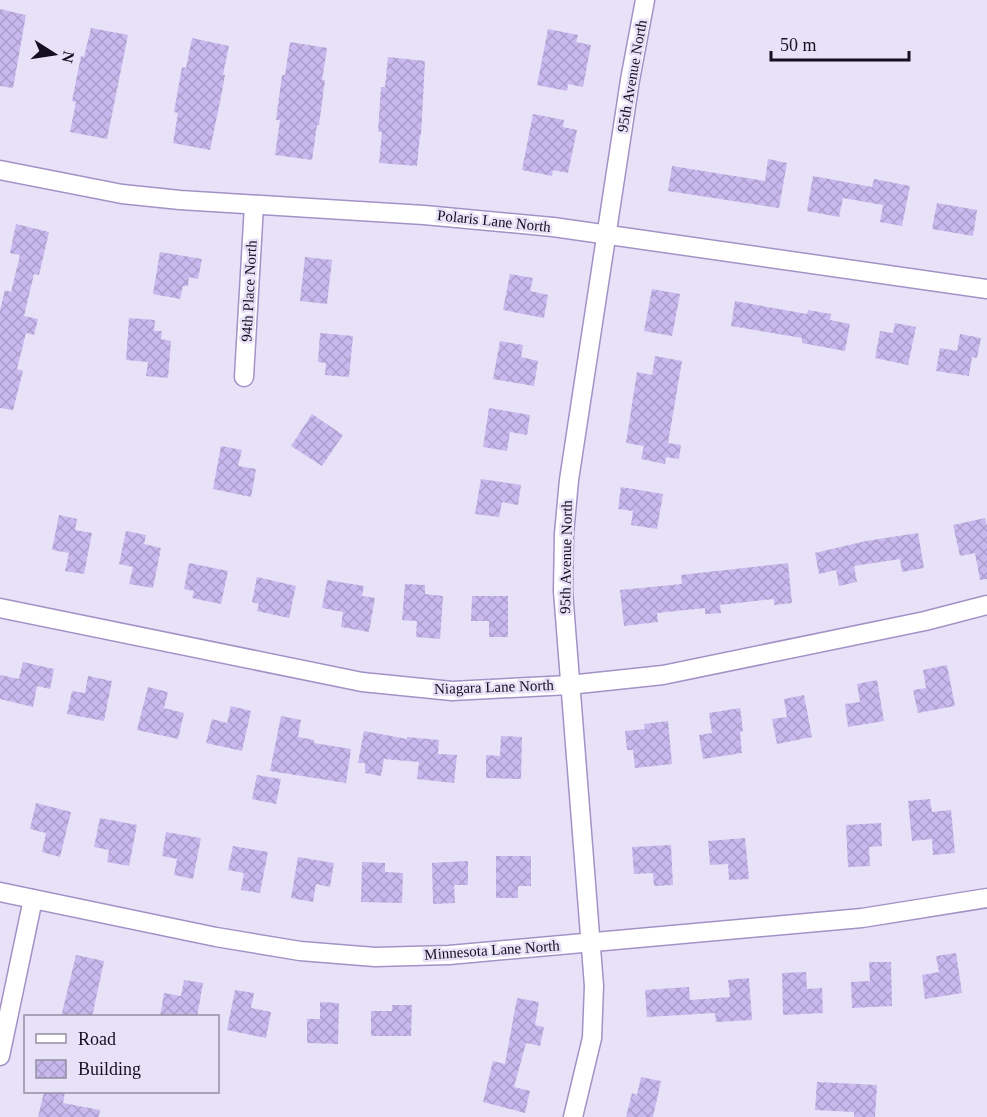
<svg xmlns="http://www.w3.org/2000/svg" width="987" height="1117" viewBox="0 0 987 1117" font-family="'Times New Roman',serif">
<style>
.building{fill:url(#building-cross-hatch)}
.lines{fill:none;stroke-linecap:round;stroke-linejoin:round}
.street-casing{stroke:#a292c5;stroke-width:21}
.street{stroke:#fff;stroke-width:18}
.labels{text-anchor:middle;dominant-baseline:central;stroke-width:5;stroke-linejoin:round;paint-order:stroke}
.street-label{font-size:15px;fill:#150f22;stroke:#e8e2f8}
</style>
<defs>
<pattern id="building-cross-hatch" width="8" height="8" patternUnits="userSpaceOnUse" patternTransform="scale(1.5)"><rect width="8" height="8" fill="#c8b8ee"/><path d="M0 0l8 8M0 8l8-8" fill="none" stroke="#ab9dcc"/></pattern>
</defs>
<rect width="100%" height="100%" fill="#e8e2f8"/>
<!-- building -->
<g class="building">
<path d="M0 9 26 15 13 88 0 86Z"/>
<path d="M91 28 128 35 107 139 70 132 76 102 72 101 81 56 84 57Z"/>
<path d="M548 29 578 35 576 42 591 45 583 87 568 84 567 91 537 85Z"/>
<path d="M192 38 229 46 223 74 225 75 221 97 210 150 173 143 178 113 174 112 182 67 186 68Z"/>
<path d="M290 42 327 48 322 80H325L319 125H317L312 160 275 155 280 120H276L282 75H285Z"/>
<path d="M388 57 425 61 421 135H420L417 166 379 163 382 132H378L381 87H385Z"/>
<path d="M533 114 564 120 563 127 577 130 568 173 553 170 552 176 522 170Z"/>
<path d="M768 159 787 163 779 208 668 191 672 166 765 181Z"/>
<path d="M813 176 872 187 874 179 910 186 902 226 880 222 883 205 843 198 839 217 807 211Z"/>
<path d="M937 203 977 210 973 236 932 229Z"/>
<path d="M16 224 49 232 39 275 34 274 24 316 38 319 34 335 26 333 17 369 23 371 13 410 0 408V310L5 290 11 292 20 255 10 253Z"/>
<path d="M160 252 202 259 198 279 189 277 188 286H183L180 299 153 294Z"/>
<path d="M305 257 332 260 327 304 300 301Z"/>
<path d="M510 274 533 278 530 291 548 295 544 318 503 310Z"/>
<path d="M652 289 680 294 672 336 644 331Z"/>
<path d="M735 301 807 314 808 310 831 314 830 320 850 324 845 351 802 343V338L731 326Z"/>
<path d="M129 318 155 320 154 331H162L161 339 171 341 168 378 146 376 148 362 126 360Z"/>
<path d="M895 323 916 327 908 365 875 358 880 331 893 333Z"/>
<path d="M320 333 353 336 349 377 325 375 326 363 318 362Z"/>
<path d="M960 334 981 338 977 358 972 357 969 376 936 371 940 348 957 351Z"/>
<path d="M500 341 523 345 521 357 538 361 534 386 493 379Z"/>
<path d="M655 356 682 361 668 443 681 445 679 459 666 457 665 464 641 459 644 446 626 443 637 372 652 375Z"/>
<path d="M489 408 530 415 527 435 510 432 507 451 483 447Z"/>
<path d="M312 414 343 435 322 466 291 446Z"/>
<path d="M221 446 242 450 238 466 256 469 251 497 213 489Z"/>
<path d="M481 479 521 485 518 505 502 502 499 517 475 514Z"/>
<path d="M621 487 663 494 657 529 631 525 633 511 618 509Z"/>
<path d="M59 515 77 519 75 530 92 533 84 574 65 571 69 553 52 550Z"/>
<path d="M985 518 987 526V579L980 580 975 553 960 556 953 525Z"/>
<path d="M126 531 146 535 144 544 161 548 153 588 129 584 133 567 119 564Z"/>
<path d="M918 533 924 568 902 572 900 559 854 566 857 582 839 586 836 570 819 574 815 553 866 541Z"/>
<path d="M189 563 228 571 221 604 192 598 194 591 184 589Z"/>
<path d="M788 563 792 603 774 605V599L720 605 721 613 705 614V608L657 613 658 622 624 626 620 590 682 584 681 575Z"/>
<path d="M257 577 296 586 289 618 257 611 259 604 252 602Z"/>
<path d="M327 580 364 586 362 596 375 598 369 632 341 627 343 612 322 608Z"/>
<path d="M405 584 425 585V594L443 596 440 639 416 637 417 621 402 620Z"/>
<path d="M472 596H508V637H489V621H471Z"/>
<path d="M23 662 54 669 50 689 37 686 33 707 0 699V675L19 679Z"/>
<path d="M947 665 955 706 918 713 913 690 926 688 923 670Z"/>
<path d="M88 676 112 681 104 721 67 714 72 691 85 693Z"/>
<path d="M877 680 884 721 848 727 845 704 860 702 857 684Z"/>
<path d="M148 687 168 692 164 708 184 713 178 739 137 730Z"/>
<path d="M804 695 812 737 777 744 772 719 787 717 784 699Z"/>
<path d="M231 706 251 711 242 751 206 743 212 719 227 723Z"/>
<path d="M740 708 743 731 740 732 742 753 703 759 699 735 712 733 709 713Z"/>
<path d="M281 716 301 720 298 737 314 740V743L351 749 346 783 270 771Z"/>
<path d="M668 721 672 764 635 768 633 750H627L625 731 645 729 644 724Z"/>
<path d="M364 731 407 739V737L439 740 438 754 457 755 454 783 417 779 419 762 384 759 381 776 365 773V763H358Z"/>
<path d="M501 736 522 737 521 779 486 778V755L500 756Z"/>
<path d="M257 775 281 779 276 804 252 799Z"/>
<path d="M930 799 932 812 951 810 955 853 933 855 932 839 912 841 908 801Z"/>
<path d="M36 803 71 812 60 857 42 852 46 833 30 829Z"/>
<path d="M100 818 137 825 129 866 107 862 109 850 94 847Z"/>
<path d="M881 823 882 846 869 847 870 866 848 867 846 825Z"/>
<path d="M166 832 201 838 193 879 174 875 177 859 162 856Z"/>
<path d="M745 838 749 879 729 880 728 864 710 865 708 841Z"/>
<path d="M671 845 673 885 654 886 653 873 634 874 632 847Z"/>
<path d="M233 846 268 852 260 893 241 890 244 873 228 870Z"/>
<path d="M496 856H531V886H518V898H496Z"/>
<path d="M298 857 334 863 330 887 316 884 313 902 291 898Z"/>
<path d="M468 861V885H454L455 903 433 904 432 863Z"/>
<path d="M362 862 385 863V872L403 873 402 903 361 902Z"/>
<path d="M956 953 962 993 925 999 922 975 939 972 936 956Z"/>
<path d="M76 955 104 961 92 1017H61Z"/>
<path d="M869 962H891L892 1006 852 1008 851 982 870 981Z"/>
<path d="M806 972 807 989 822 988 823 1013 783 1015 782 973Z"/>
<path d="M749 978 752 1020 716 1022 715 1013 647 1017 645 990 689 987 690 1000 730 997 728 980Z"/>
<path d="M184 980 203 983 197 1017H160L164 993 181 996Z"/>
<path d="M235 990 254 993 251 1008 271 1012 266 1038 227 1030Z"/>
<path d="M517 998 539 1002 535 1025 544 1027 540 1046 526 1043 514 1087 530 1091 525 1113 483 1102 493 1061 505 1064Z"/>
<path d="M320 1002 339 1003 338 1044 307 1043V1019H320Z"/>
<path d="M392 1005H412L411 1036H371V1011H392Z"/>
<path d="M641 1077 661 1081 653 1117H626L632 1093 637 1095Z"/>
<path d="M817 1082 877 1085 875 1117H854V1112L815 1110Z"/>
<path d="M44 1092H65L63 1103 100 1110 99 1117H38Z"/>
</g>
<g class="lines">
<defs>
<g id="street">
<path d="M0 170 122 194 180 200 424 215 553 227 987 289"/>
<path d="M244 377 254 205"/>
<path d="M0 608 362 682 452 691 569 685 663 675 925 621 987 605"/>
<path d="M0 892 216 937 300 951 375 957 449 955 862 918 987 898"/>
<path d="M0 1056 33 899"/>
<path d="M573 1117 592 1038 594 986 563 591 564 534 569 480 630 80 645 0"/>
</g>
</defs>
<!-- street casing -->
<use href="#street" class="street-casing"/>
<!-- street -->
<use href="#street" class="street"/>
</g>
<g class="labels">
<!-- street labels -->
<g class="street-label">
<text transform="translate(632 76) rotate(-80)">95th Avenue North</text>
<text transform="translate(494 221) rotate(6)">Polaris Lane North</text>
<text transform="translate(249 291) rotate(-87)">94th Place North</text>
<text transform="translate(566 557) rotate(-89)">95th Avenue North</text>
<text transform="translate(494 687) rotate(-2)">Niagara Lane North</text>
<text transform="translate(492 950) rotate(-4)">Minnesota Lane North</text>
</g>
</g>
<!-- legend -->
<rect x="24" y="1015" width="195" height="78" fill="#e8e2f8" stroke="#948ea2" stroke-width="1.5"/>
<rect x="36" y="1034" width="30" height="9" fill="#ffffff" stroke="#948ea2" stroke-width="1.5"/>
<text x="78" y="1045" font-size="18" fill="#150f22">Road</text>
<rect x="36" y="1060" width="30" height="18" fill="url(#building-cross-hatch)" stroke="#948ea2" stroke-width="1.5"/>
<text x="78" y="1075" font-size="18" fill="#150f22">Building</text>
<!-- north arrow -->
<g transform="translate(54 54) rotate(102)" stroke="#e8e2f8" stroke-width="4.5" paint-order="stroke">
<path d="M0-4.5L10 22L0 15L-10 22Z" fill="#150f22"/>
<text y="-9" font-size="16" font-weight="bold" text-anchor="middle" fill="#150f22">N</text>
</g>
<!-- scale -->
<path d="M771 51v9h138v-9" fill="none" stroke="#150f22" stroke-width="3"/>
<text x="780" y="51" font-size="18" fill="#150f22" stroke="#e8e2f8" stroke-width="4.5" paint-order="stroke">50 m</text>
</svg>
